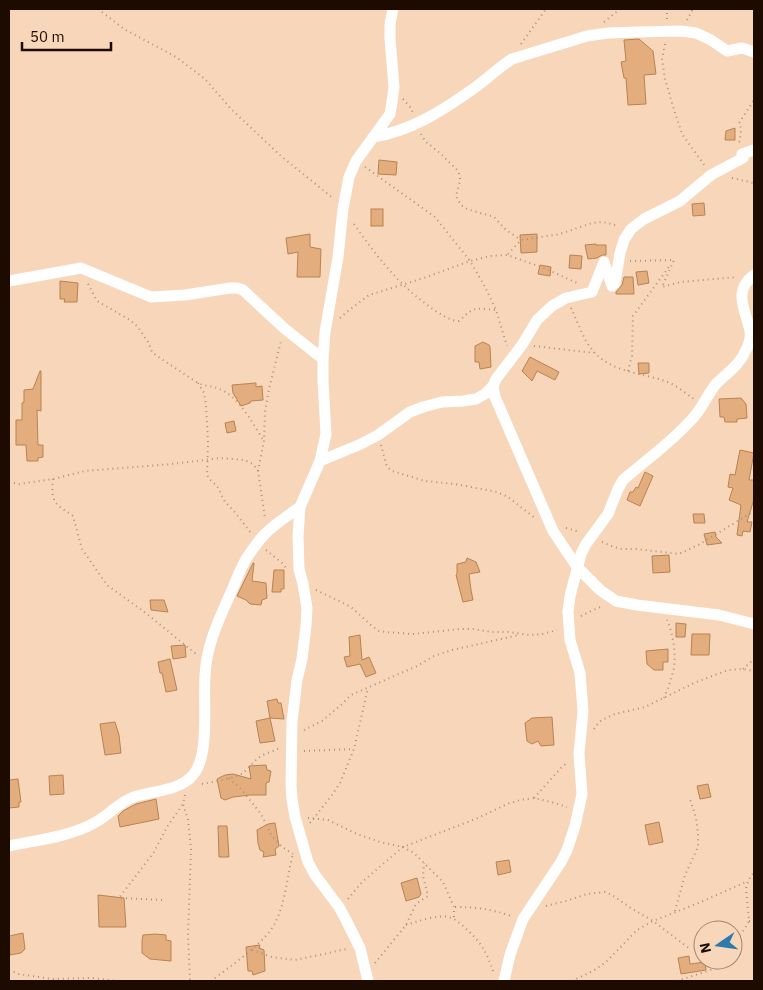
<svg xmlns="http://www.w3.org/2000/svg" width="763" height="990" viewBox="0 0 763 990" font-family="'IBM Plex Sans',sans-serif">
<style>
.building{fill:#e4ad7d;stroke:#b78354}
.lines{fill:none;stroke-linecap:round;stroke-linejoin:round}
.path{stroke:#ae917a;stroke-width:2;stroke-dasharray:1 4;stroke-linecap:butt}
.street{stroke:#fff;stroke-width:11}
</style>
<rect width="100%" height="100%" fill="#f8d6b9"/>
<!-- building -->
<g class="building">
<path d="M639 39 653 51 656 74 644 75 646 104 628 105 626 78H624L621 62 626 61 624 40Z"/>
<path d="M735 128V140H725L726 131Z"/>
<path d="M379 160 397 162 396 175 378 174Z"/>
<path d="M704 203 705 215 693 216 692 204Z"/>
<rect x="371" y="209" width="12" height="17"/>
<path d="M310 234V247L321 249 320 277H297L298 252 288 254 286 238Z"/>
<path d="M537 234V252L521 253 520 235Z"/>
<path d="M596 244V245H606V255H602L597 258 588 259 585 245Z"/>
<path d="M570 255 582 256 581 269 569 268Z"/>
<path d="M540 265 551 267 550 276 538 274Z"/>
<path d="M647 271 649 283 638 285 636 272Z"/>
<path d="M624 277H633L634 294H616V292L622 285Z"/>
<path d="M60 281 78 283 77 302H64L65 299H60Z"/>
<path d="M483 342 489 345 490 347 491 367 480 369 479 362H475V346Z"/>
<path d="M530 357 559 372 555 380 537 371 532 381 522 371Z"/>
<path d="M638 363H649V373L639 374Z"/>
<path d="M40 371H41V411L37 410 38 445H43V457L38 458V461H27L26 445H16V420H22V403L24 402V390L33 389Z"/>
<path d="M256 383V387L262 386 263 400 251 401 250 403 241 406 233 393 232 385Z"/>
<path d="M741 398 746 404 747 418 737 419V422H725L724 417H720L719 399Z"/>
<path d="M234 421 236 431 227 433 225 423Z"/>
<path d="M740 450 754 453 749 480H754V499L747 522H752L750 532 743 531 742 536 737 535 741 505 729 500 733 488 728 487 730 474 735 475Z"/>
<path d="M645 472 653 476 640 506 627 500 630 492H633L636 487 638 488Z"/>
<path d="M693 514H704L705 523H694Z"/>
<path d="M715 532 716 537 722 543 707 545 704 534Z"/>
<path d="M669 555 670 572 653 573 652 556Z"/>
<path d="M467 558 476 562 480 572 469 574 471 590 473 600 463 602 456 575 457 574V564L466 562Z"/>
<path d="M253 563H254L252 581 266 583 267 598 262 600 261 605 250 604 246 600 237 596Z"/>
<path d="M274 570H284V589H281V592H272Z"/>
<path d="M150 600H164L168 612 151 610Z"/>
<path d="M676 623 686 624 685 637H676Z"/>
<path d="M692 634H710L709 655H691Z"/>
<path d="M360 635 362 660 369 657 376 673 366 677 360 664 347 667 344 657 350 656 349 637Z"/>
<path d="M185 645 186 657 173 659 171 646Z"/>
<path d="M668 649V662H663V670H654L647 664 646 651Z"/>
<path d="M170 659 177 690 166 692 162 673H160L158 662Z"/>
<path d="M277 699 278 703H281L284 719 270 718 275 741 260 743 256 721 270 718 267 701Z"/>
<path d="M552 717 554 745 541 746 538 741 532 744 527 741 525 723 532 718Z"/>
<path d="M115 722 119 735 121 753 105 755 100 724Z"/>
<path d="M266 765 267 770 271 771 269 782 266 783V795H250L233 797 225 800 221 798 217 779 225 775 233 774 251 779 249 766Z"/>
<path d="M63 775 64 794 50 795 49 776Z"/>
<path d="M18 779 21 802H19V807L9 808V780Z"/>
<path d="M708 784 711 797 700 799 697 786Z"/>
<path d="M156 799 159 819 120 827 118 816 123 811 136 804Z"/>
<path d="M659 822 663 842 649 845 645 825Z"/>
<path d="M275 823 279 846 275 849 276 855 263 857 264 852 260 850 258 843 257 830 268 824Z"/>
<path d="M218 826H227L229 857H219Z"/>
<path d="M509 860 511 872 498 875 496 862Z"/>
<path d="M417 878 421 894 419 897 406 901 401 883Z"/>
<path d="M98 895 124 898 126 927H99Z"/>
<path d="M23 933 25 949 21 953 10 955V953H9V936Z"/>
<path d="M155 934 166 935V940L171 941V961L150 959 142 953V941L143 935Z"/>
<path d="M260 945 259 948 264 950 265 971 253 975 252 971H248L246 947Z"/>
<path d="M689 956 690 964 705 962 706 970 681 974 678 958Z"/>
</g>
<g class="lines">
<!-- path -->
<g class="path">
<path d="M98 9 124 29 176 57 205 79 231 109 281 156 334 199"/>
<path d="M667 19V9"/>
<path d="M687 20 693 9"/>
<path d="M604 22 620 9"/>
<path d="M521 44 546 9"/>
<path d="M665 44 662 59 665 79 675 113 682 134 705 166"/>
<path d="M403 99 411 108 413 113"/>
<path d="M421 134 425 141 441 154 458 171 460 176V181L456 196 461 205 467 209 494 217 506 230 521 240"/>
<path d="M739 142 740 141 741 128 739 123 754 100"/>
<path d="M365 167 435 217 470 261 484 285 496 310 507 346"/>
<path d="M732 178 754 183"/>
<path d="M354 224C375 254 396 282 426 304 435 311 445 318 456 321H459C475 306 474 308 496 310"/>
<path d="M508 254 521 240 560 234 592 223 603 222 619 226"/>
<path d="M630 261 674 260 662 287 681 282 737 277"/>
<path d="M88 284 97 301 130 320 138 327 148 342 152 352 157 356 198 383C204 386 211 386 217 388 239 395 252 423 264 441"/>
<path d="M571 308C578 322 583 340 594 352 612 372 641 373 665 381 675 384 685 393 694 399"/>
<path d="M340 318 348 311 369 295 424 278 470 261 490 256 507 255 544 268 577 283"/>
<path d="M534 346 594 353"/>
<path d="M628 371 632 356 633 316 671 264"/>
<path d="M198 383 204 393 206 405 208 443 207 475 209 479 217 486 225 502 233 510 251 533"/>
<path d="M381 445 387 467 392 471 425 481 455 484 497 492 508 497 535 518"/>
<path d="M258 471 264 441 265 412 269 389 281 341"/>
<path d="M53 479C52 488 51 500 59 506 63 510 68 512 73 516L82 549 107 585 147 614 196 654"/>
<path d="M9 482 19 484 53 479 85 471 172 464 220 458 244 460 249 462 254 465 258 471 265 518"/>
<path d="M566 528 580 532"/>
<path d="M602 542 611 546 621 549H636L679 554 700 544 754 511"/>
<path d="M266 550 282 563 286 568"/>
<path d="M316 590 339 601 351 607 372 626 379 631 386 632 413 634 461 629H473L492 632H508L530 635 542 634 557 630"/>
<path d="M581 616 591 611 603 606"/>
<path d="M743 669 754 659"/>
<path d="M664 698C668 688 672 678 674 667 676 652 673 634 667 620"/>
<path d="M594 729 599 722 606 718 615 714 645 707 694 683 728 670 743 669 754 671"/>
<path d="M304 730 322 721 342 704 351 695 417 666 434 656 452 650 519 635"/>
<path d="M304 751 354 749"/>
<path d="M229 778 242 790 261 814 272 836 281 846 293 854"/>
<path d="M202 784C212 782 235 778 243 773 250 767 255 759 263 755 269 752 275 751 281 747"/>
<path d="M185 795 183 804 188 820 191 849 188 936 190 981"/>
<path d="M534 798 561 768 568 762"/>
<path d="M308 818 328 820 357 834 380 842 403 847 414 853 443 882 454 907V919"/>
<path d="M310 823 332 795 340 783 354 749 368 688"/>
<path d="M348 899 362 882 403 847 478 818 507 804 520 800 534 798 551 802 567 807"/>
<path d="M162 900 119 898 154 852 167 827 183 804"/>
<path d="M546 906 566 901 587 894 605 892 612 895 631 908 653 921 690 949"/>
<path d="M455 907C477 907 490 909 511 916"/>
<path d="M675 911 685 875 698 847V834L696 818 690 799"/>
<path d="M749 921 754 922"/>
<path d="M406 925C416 922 438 914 448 917 454 918 458 922 462 925 481 942 486 950 494 974"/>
<path d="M733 948 737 937 744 930 749 921 746 889 748 881 754 872"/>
<path d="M252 950 272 957 295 960 347 949"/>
<path d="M375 963 406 925 416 904 428 896 423 876 424 863"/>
<path d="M9 970 19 974 52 979 91 978 119 981"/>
<path d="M211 981C229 967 268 941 276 921 286 900 287 876 293 854"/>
<path d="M572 981 593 971 606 962 637 930 653 921 701 902 748 881"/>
<path d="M677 981 726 965 728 960"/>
</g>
<!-- street -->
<g class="street">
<path d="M373 137C411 131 442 111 473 89 486 80 498 68 512 59L587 36 608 33 637 32 681 31 696 33 711 40 727 51 742 48 754 52"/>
<path d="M754 150 742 154 743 158 711 175 680 201 644 219 631 229 624 240 620 253 615 283 612 286 604 262 592 292 566 298 552 306 537 320 522 345 496 379 493 386 495 397 553 531 577 567 600 590 616 601 637 605 719 615 754 624"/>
<path d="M9 281 81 268 151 297 185 295 230 288H237L243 290 285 329 323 359"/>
<path d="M320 461 361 444 378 435 410 412 423 407 442 402 463 401 476 399 485 394 493 386"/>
<path d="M9 846C37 840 70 837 96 822 109 815 119 802 134 797 151 791 180 791 193 775 210 756 203 702 205 676 206 645 220 617 232 590 237 579 241 566 248 556 253 549 258 541 264 535 274 524 288 516 300 507"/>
<path d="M368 981 360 948 346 920 339 907 315 875 308 862 295 817 292 799 291 786 292 722 297 680 302 659 306 626 307 608 303 584 299 569 298 536 300 507 320 461 326 434 323 381V359L325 332 338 257 343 209 349 177 356 161 390 114 392 102 394 87 390 39V24L393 9"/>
<path d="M504 981 510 955 523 919 561 862 567 850 575 826 582 794 579 754 583 711 580 673 570 640 568 612 570 596 581 554 586 544 608 514 618 489 623 480C646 460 672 442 692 419 702 409 707 395 716 384 727 373 740 365 746 350 749 344 751 337 750 331 746 311 732 291 754 275"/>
</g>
</g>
<!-- border -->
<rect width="763" height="990" fill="none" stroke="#1e0b00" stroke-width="20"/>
<!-- north arrow -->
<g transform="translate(718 945) rotate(257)"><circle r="24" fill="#f8d6b9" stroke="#a1856f"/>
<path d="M0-4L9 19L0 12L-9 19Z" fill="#2e7aad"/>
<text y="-8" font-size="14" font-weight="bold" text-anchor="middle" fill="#1e0b00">N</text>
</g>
<!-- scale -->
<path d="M22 42v8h89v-8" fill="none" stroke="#1e0b00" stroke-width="2.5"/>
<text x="30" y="42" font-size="15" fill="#1e0b00" stroke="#f8d6b9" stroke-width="4" paint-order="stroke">50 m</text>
</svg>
